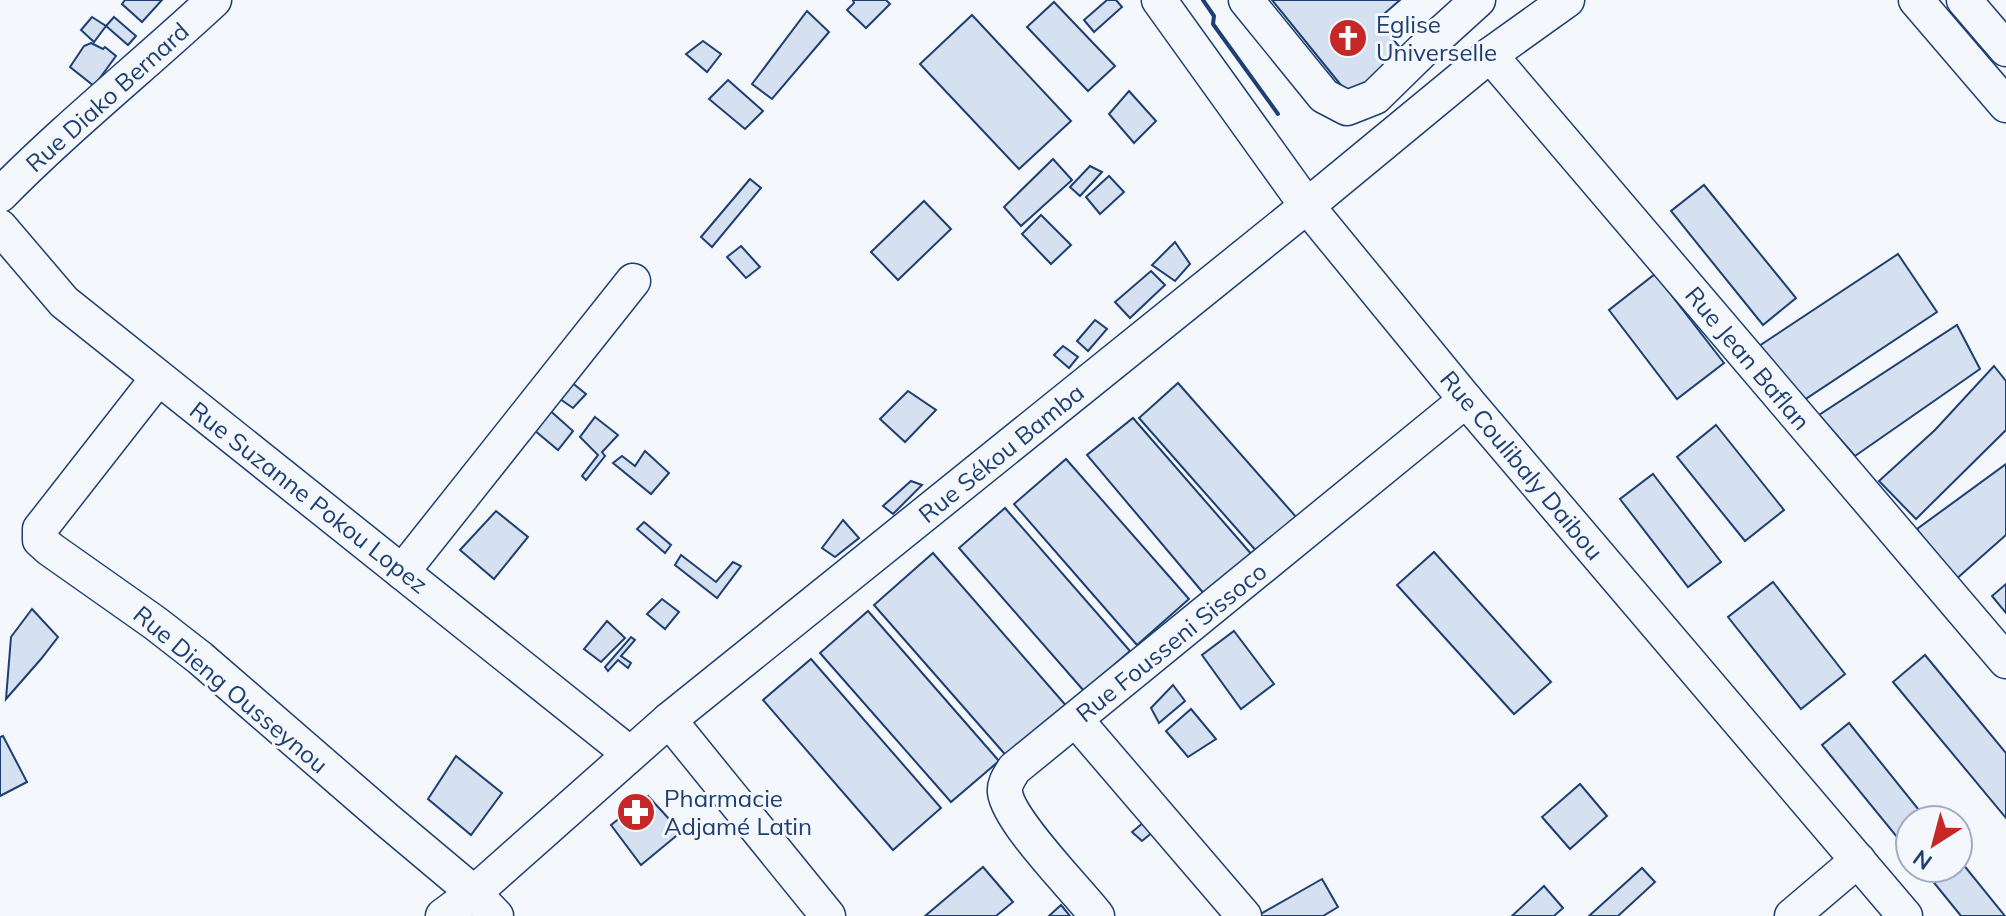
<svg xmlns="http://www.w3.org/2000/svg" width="2006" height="916" viewBox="0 0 2006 916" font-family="Mulish,sans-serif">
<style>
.building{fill:#d5e0f0;stroke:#1d3f73;stroke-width:2}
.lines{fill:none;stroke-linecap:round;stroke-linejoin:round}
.minor-casing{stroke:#1d3f73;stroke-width:37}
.minor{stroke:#f4f7fb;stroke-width:34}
.wall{stroke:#1d3f73;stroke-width:4}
.labels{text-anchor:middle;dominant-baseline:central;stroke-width:6;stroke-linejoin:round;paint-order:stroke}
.poi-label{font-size:24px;fill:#1d3f73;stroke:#f4f7fb;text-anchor:start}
.street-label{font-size:24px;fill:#1d3f73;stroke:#f4f7fb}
</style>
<rect width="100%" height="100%" fill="#f4f7fb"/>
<!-- building -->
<g class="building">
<path d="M125 0H162L142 22 122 4Z"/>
<path d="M853 0H886L890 4 866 28 847 10 854 3Z"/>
<path d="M1107 0H1116L1122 7 1094 32 1084 20Z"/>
<path d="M1272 0H1400L1377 20 1408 57 1353 100Z"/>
<path d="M1054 2 1115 66 1088 91 1027 27Z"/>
<path d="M807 11 829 32 772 99 752 84Z"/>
<path d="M972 15 1071 121 1019 169 920 64Z"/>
<path d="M92 17 106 26 94 42 81 30Z"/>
<path d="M114 17 136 36 128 45 106 26Z"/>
<path d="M703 41 721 54 707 72 686 54Z"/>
<path d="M91 43 103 49 105 47 116 56 94 86 70 67 84 46Z"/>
<path d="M728 80 763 111 745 129 709 99Z"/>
<path d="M1129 91 1156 121 1134 143 1109 114Z"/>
<path d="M1053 159 1072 180 1021 226 1004 207Z"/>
<path d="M1090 166 1102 172 1080 196 1070 187Z"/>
<path d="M1109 176 1124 192 1100 214 1086 197Z"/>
<path d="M750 179 761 188 712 247 701 237Z"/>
<path d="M1704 185 1796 298 1763 325 1671 211Z"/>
<path d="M924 201 951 229 898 280 871 252Z"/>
<path d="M1041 215 1071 245 1051 264 1022 234Z"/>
<path d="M1175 242 1190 264 1175 281 1152 265Z"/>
<path d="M741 246 760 267 746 278 727 257Z"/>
<path d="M1898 254 1937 312 1798 404 1759 346Z"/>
<path d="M1151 271 1165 285 1130 318 1115 302Z"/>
<path d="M1655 274 1724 363 1677 399 1609 310Z"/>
<path d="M1095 320 1107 329 1088 351 1077 341Z"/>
<path d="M1957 325 1980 369 1855 456 1819 415Z"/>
<path d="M1063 346 1078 357 1069 368 1054 355Z"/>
<path d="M1994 366 2006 381V430L1916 519 1879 481 1935 430Z"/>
<path d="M570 381 586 394 573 408 560 399Z"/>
<path d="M1178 383 1297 518 1258 553 1139 418Z"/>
<path d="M908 391 936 410 905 442 880 419Z"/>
<path d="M546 407 573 431 558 450 528 425Z"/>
<path d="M595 417 618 435 602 452 605 456 586 480 582 476 598 455 580 437Z"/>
<path d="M1133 418 1253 556 1205 595 1087 455Z"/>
<path d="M1716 425 1784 510 1745 541 1677 457Z"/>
<path d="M645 451 669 473 651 494 613 463 622 456 635 466Z"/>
<path d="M1066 459 1189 599 1137 645 1014 504Z"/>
<path d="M2006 464V535L1954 581 1917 529Z"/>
<path d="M1653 474 1721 562 1688 587 1620 499Z"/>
<path d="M911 481 922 485 893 514 883 506Z"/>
<path d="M1005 508 1130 651 1084 691 959 548Z"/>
<path d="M496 511 528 537 494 579 460 550Z"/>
<path d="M843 520 859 538 835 557 822 548Z"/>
<path d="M644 522 671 545 665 553 637 529Z"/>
<path d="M1434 552 1551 682 1514 714 1397 585Z"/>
<path d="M933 553 1069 709 1010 760 874 605Z"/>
<path d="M681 555 716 582 733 562 741 566 717 598 675 565Z"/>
<path d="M1773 582 1845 674 1801 709 1728 617Z"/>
<path d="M2006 584V613L1992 596Z"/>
<path d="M662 599 679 612 665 629 647 614Z"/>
<path d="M32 609 58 637 41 659 6 699 11 637Z"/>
<path d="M868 611 999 761 951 802 820 653Z"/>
<path d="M607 621 625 638 601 662 584 649Z"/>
<path d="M1234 631 1274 684 1241 709 1202 655Z"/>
<path d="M631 637 635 640 621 656 631 663 628 668 618 660 608 671 605 667Z"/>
<path d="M1925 655 2006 753V818L1893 682Z"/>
<path d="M811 659 941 808 893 850 763 700Z"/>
<path d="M1173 685 1185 701 1159 723 1151 708Z"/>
<path d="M1191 709 1216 739 1188 757 1166 731Z"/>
<path d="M1849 723 1927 820H1910V853L1822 745Z"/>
<path d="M3 736 27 782 0 796V737Z"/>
<path d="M456 756 502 793 471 835 428 799Z"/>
<path d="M1580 784 1607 816 1570 849 1542 817Z"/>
<path d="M648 796 681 832 641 865 611 825Z"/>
<path d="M1144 822 1154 831 1142 841 1132 832Z"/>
<path d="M1958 858 2005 916H1961L1922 868H1958Z"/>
<path d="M983 867 1013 902 996 916H925Z"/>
<path d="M1642 868 1655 882 1618 916H1589Z"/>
<path d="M1322 879 1338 907 1323 916H1257Z"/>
<path d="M1544 886 1563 908 1554 916H1512Z"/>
<path d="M1061 905 1070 916H1049Z"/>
</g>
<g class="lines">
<defs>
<g id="minor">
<path d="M1159 0 1307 206 1466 400 1905 916"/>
<path d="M1246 0 1324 96 1347 108 1375 97 1423 50 1478 0"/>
<path d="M1916 0 2006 105"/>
<path d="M1964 0 2006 49"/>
<path d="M1490 55 2006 661"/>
<path d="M0 195C68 126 143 66 214 0"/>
<path d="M0 227 64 302 630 754"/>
<path d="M158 378 40 529V540L50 549 155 623 200 658 387 820 474 893 496 916"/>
<path d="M402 572 633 281"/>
<path d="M669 720 828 916"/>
<path d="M1076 720 1244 916"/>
<path d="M443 916 474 893 669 720 1307 206 1490 55 1567 0"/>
<path d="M1097 916C1077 890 1008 821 1005 792 1004 783 1010 776 1014 769L1466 400"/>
<path d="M1792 916 1858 860"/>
</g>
</defs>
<!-- minor casing -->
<use href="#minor" class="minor-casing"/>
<!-- minor -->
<use href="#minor" class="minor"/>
<!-- wall -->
<path class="wall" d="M1203 0 1214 16 1213 24 1278 114"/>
</g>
<!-- icons -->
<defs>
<symbol id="church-disc" viewBox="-11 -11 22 22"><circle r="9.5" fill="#c62828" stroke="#f4f7fb"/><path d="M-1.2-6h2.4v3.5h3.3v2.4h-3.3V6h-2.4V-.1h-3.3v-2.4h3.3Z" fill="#fff"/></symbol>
<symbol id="pharmacy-disc" viewBox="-11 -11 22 22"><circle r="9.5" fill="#c62828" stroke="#f4f7fb"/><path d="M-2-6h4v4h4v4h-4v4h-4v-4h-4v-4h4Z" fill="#fff"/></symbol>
</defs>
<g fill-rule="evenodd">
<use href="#church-disc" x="1326" y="16" width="44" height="44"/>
<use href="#pharmacy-disc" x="614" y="790" width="44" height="44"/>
</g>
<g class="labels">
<!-- poi labels -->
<g class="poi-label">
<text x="1376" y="24">Eglise<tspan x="1376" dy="28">Universelle</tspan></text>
<text x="664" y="798">Pharmacie<tspan x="664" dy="28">Adjamé Latin</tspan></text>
</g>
<!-- street labels -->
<g class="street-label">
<text transform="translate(107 97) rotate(-42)">Rue Diako Bernard</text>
<text transform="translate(1748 358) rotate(50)">Rue Jean Baflan</text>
<text transform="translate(1001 453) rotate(-39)">Rue Sékou Bamba</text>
<text transform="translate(1522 465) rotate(50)">Rue Coulibaly Daibou</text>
<text transform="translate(309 497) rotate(38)">Rue Suzanne Pokou Lopez</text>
<text transform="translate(1171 642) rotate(-39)">Rue Fousseni Sissoco</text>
<text transform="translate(231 689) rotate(40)">Rue Dieng Ousseynou</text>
</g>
</g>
<!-- north arrow -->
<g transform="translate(1934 844) rotate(216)"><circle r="38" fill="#f4f7fb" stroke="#9eadc5" stroke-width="2"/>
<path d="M0-6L14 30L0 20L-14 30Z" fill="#c62828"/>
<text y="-12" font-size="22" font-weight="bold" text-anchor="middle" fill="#1d3f73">N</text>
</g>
</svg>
